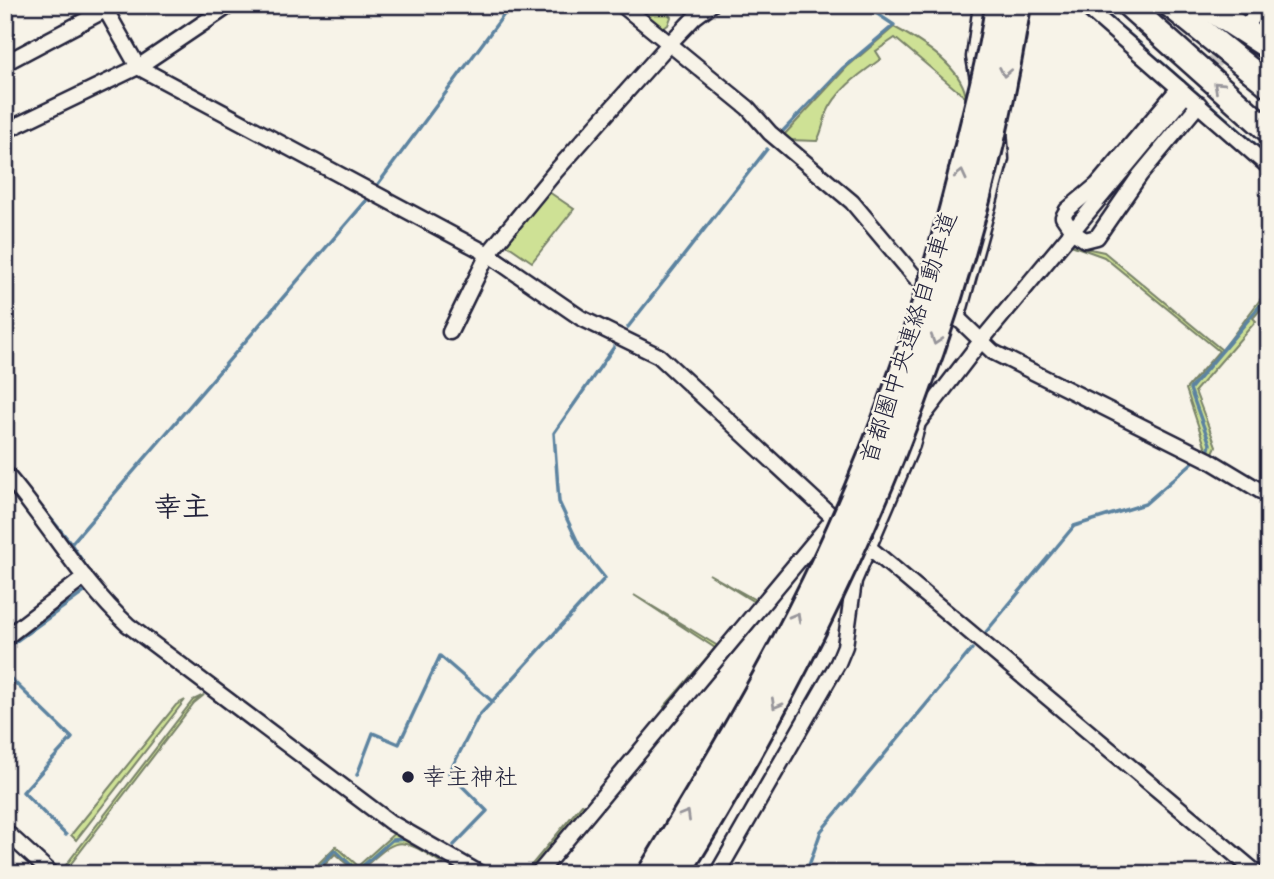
<svg xmlns="http://www.w3.org/2000/svg" width="1274" height="879" viewBox="0 0 1274 879" font-family="Pangolin,'Klee One',sans-serif">
<style>
.green{fill:#cee195;stroke:#788268;stroke-width:2}
.lines{fill:none;stroke-linecap:round;stroke-linejoin:round}
.stream{stroke:#5c83a0;stroke-width:3.5}
.minor-tunnel{stroke:#ccc9c5;stroke-width:14;stroke-dasharray:14 7;stroke-linecap:butt}
.minor-casing{stroke:#22223b;stroke-width:19}
.trunk-casing{stroke:#22223b;stroke-width:28}
.motorway-casing{stroke:#22223b;stroke-width:30}
.minor{stroke:#f7f3e8;stroke-width:14}
.trunk{stroke:#f7f3e8;stroke-width:23}
.motorway{stroke:#f7f3e8;stroke-width:24}
.motorway-bridge-casing{stroke:#22223b;stroke-width:30;stroke-linecap:butt}
.motorway-bridge{stroke:#f7f3e8;stroke-width:24}
.oneway{stroke:#97959a}
.poi-dot{fill:#22223b;stroke:#f7f3e8;stroke-width:2.5}
.labels{text-anchor:middle;dominant-baseline:central;stroke-width:5;stroke-linejoin:round;paint-order:stroke}
.street-label{font-size:24px;fill:#22223b;stroke:#f7f3e8}
.poi-label{font-size:24px;fill:#22223b;stroke:#f7f3e8;text-anchor:start}
.quarter-label{font-size:28px;font-weight:bold;fill:#22223b;stroke:#f7f3e8}
</style>
<rect width="100%" height="100%" fill="#f7f3e8"/>
<filter id="ink" filterUnits="userSpaceOnUse"><feTurbulence type="fractalNoise" baseFrequency=".0143" numOctaves="2"/><feDisplacementMap in="SourceGraphic" scale="14" xChannelSelector="R" yChannelSelector="G"/><feConvolveMatrix kernelMatrix="1 2 1 2 8 2 1 2 1" color-interpolation-filters="sRGB"/></filter>
<g filter="url(#ink)">
<!-- green -->
<g class="green">
<path d="M630 5H661L671 17 668 25 660 31Z"/>
<path d="M894 27C920 41 963 67 966 98L895 38 876 51 881 59C860 74 836 90 826 115 823 124 822 132 817 141L788 140 783 136 847 67Z"/>
<path d="M546 190 574 209 532 262 503 242Z"/>
<path d="M1071 245 1104 252 1222 350 1269 288V300L1253 318 1256 321 1195 391 1216 446 1213 453 1206 449 1186 389 1219 351 1104 257Z"/>
<path d="M709 574 759 602 668 711 664 707 715 648 634 595 718 646 754 602Z"/>
<path d="M204 695 194 703 63 874H59L193 700Z"/>
<path d="M185 700 76 840 71 835 176 705Z"/>
<path d="M582 804 586 806 533 874H524Z"/>
<path d="M398 830 448 859 443 864C394 833 400 837 357 873L335 854 316 874H308L336 846 358 866Z"/>
</g>
<g class="lines">
<!-- stream -->
<g class="stream">
<path d="M1096 5 1269 156"/>
<path d="M782 132 843 68 894 25 864 5"/>
<path d="M378 184 511 5"/>
<path d="M628 327 767 149"/>
<path d="M1209 449 1210 444 1190 389 1269 295"/>
<path d="M25 487 71 543"/>
<path d="M91 574 71 544 366 201"/>
<path d="M986 632 1074 526 1145 504 1193 462"/>
<path d="M5 649 87 590"/>
<path d="M5 673 72 738 23 792 66 835"/>
<path d="M357 775 373 733 399 744 440 656 493 702"/>
<path d="M454 845 487 811 449 773 478 717 605 578 580 547 559 502 554 433 614 347"/>
<path d="M313 874 335 850 357 871 392 840 408 839"/>
<path d="M806 874 821 831 972 649"/>
</g>
<!-- minor-tunnel -->
<path class="minor-tunnel" d="M1183 98 1246 25"/>
<defs>
<g id="minor">
<path d="M103 5 138 67 488 254 581 318 659 356 834 518 1258 874"/>
<path d="M622 5 748 108 770 133 852 202 915 277 993 352 1209 460 1269 496"/>
<path d="M1084 5 1269 167"/>
<path d="M1249 22 1264 5"/>
<path d="M5 63 105 10"/>
<path d="M979 86 974 57 981 5"/>
<path d="M1179 88 1097 185 1067 210 1063 217 1073 232 1085 240 1097 237 1140 175 1199 104"/>
<path d="M5 131 138 67 230 5"/>
<path d="M957 319 1001 159 999 130"/>
<path d="M450 332 488 254 555 172 669 44 695 17 711 5"/>
<path d="M5 473C48 522 80 581 128 625L390 822 481 874"/>
<path d="M5 638 85 577"/>
<path d="M5 831 52 874"/>
<path d="M538 874 834 518"/>
<path d="M717 874 838 663 845 646 854 581 912 445 918 423 981 341 1183 98"/>
<path d="M1031 874 1032 872"/>
</g>
<g id="trunk">
<path d="M1128 5 1269 131"/>
<path d="M1170 5 1269 85"/>
</g>
<path id="motorway" d="M1204 5 1269 47"/>
</defs>
<!-- minor casing -->
<use href="#minor" class="minor-casing"/>
<!-- trunk casing -->
<use href="#trunk" class="trunk-casing"/>
<!-- motorway casing -->
<use href="#motorway" class="motorway-casing"/>
<!-- minor -->
<use href="#minor" class="minor"/>
<!-- trunk -->
<use href="#trunk" class="trunk"/>
<!-- motorway -->
<use href="#motorway" class="motorway"/>
<defs>
<g id="motorway-bridge">
<path d="M650 874C713 771 777 664 828 555 889 425 934 289 967 150 978 102 992 54 998 5"/>
<path d="M677 874C844 603 968 322 1018 5"/>
</g>
</defs>
<!-- motorway-bridge casing -->
<use href="#motorway-bridge" class="motorway-bridge-casing"/>
<!-- motorway-bridge -->
<use href="#motorway-bridge" class="motorway-bridge"/>
</g>
<!-- one-way arrows -->
<defs><path id="oneway-chevron" d="M-2-3.5L2.5 0L-2 3.5" fill="none" stroke-width="1.6" stroke-linecap="round" stroke-linejoin="round" transform="scale(1.75)"/></defs>
<g class="oneway">
<use href="#oneway-chevron" transform="translate(1005 72) rotate(101)"/>
<use href="#oneway-chevron" transform="translate(1218 86) rotate(-138)"/>
<use href="#oneway-chevron" transform="translate(961 175) rotate(-77)"/>
<use href="#oneway-chevron" transform="translate(936 340) rotate(108)"/>
<use href="#oneway-chevron" transform="translate(796 617) rotate(-61)"/>
<use href="#oneway-chevron" transform="translate(776 704) rotate(119)"/>
<use href="#oneway-chevron" transform="translate(686 815) rotate(-60)"/>
</g>
</g>
<!-- markers -->
<circle class="poi-dot" cx="408" cy="777" r="7"/>
<g class="labels">
<!-- street labels -->
<g class="street-label">
<text transform="translate(909 338) rotate(-72)">首都圏中央連絡自動車道</text>
</g>
<!-- poi labels -->
<g class="poi-label">
<text x="422" y="777">幸主神社</text>
</g>
<!-- quarter labels -->
<g class="quarter-label">
<text x="182" y="507">幸主</text>
</g>
</g>
<!-- margin -->
<rect width="1274" height="879" fill="none" stroke="#f7f3e8" stroke-width="28"/>
<rect x="14" y="14" width="1246" height="851" fill="none" stroke="#22223b" stroke-width="2.5" filter="url(#ink)"/>
</svg>
